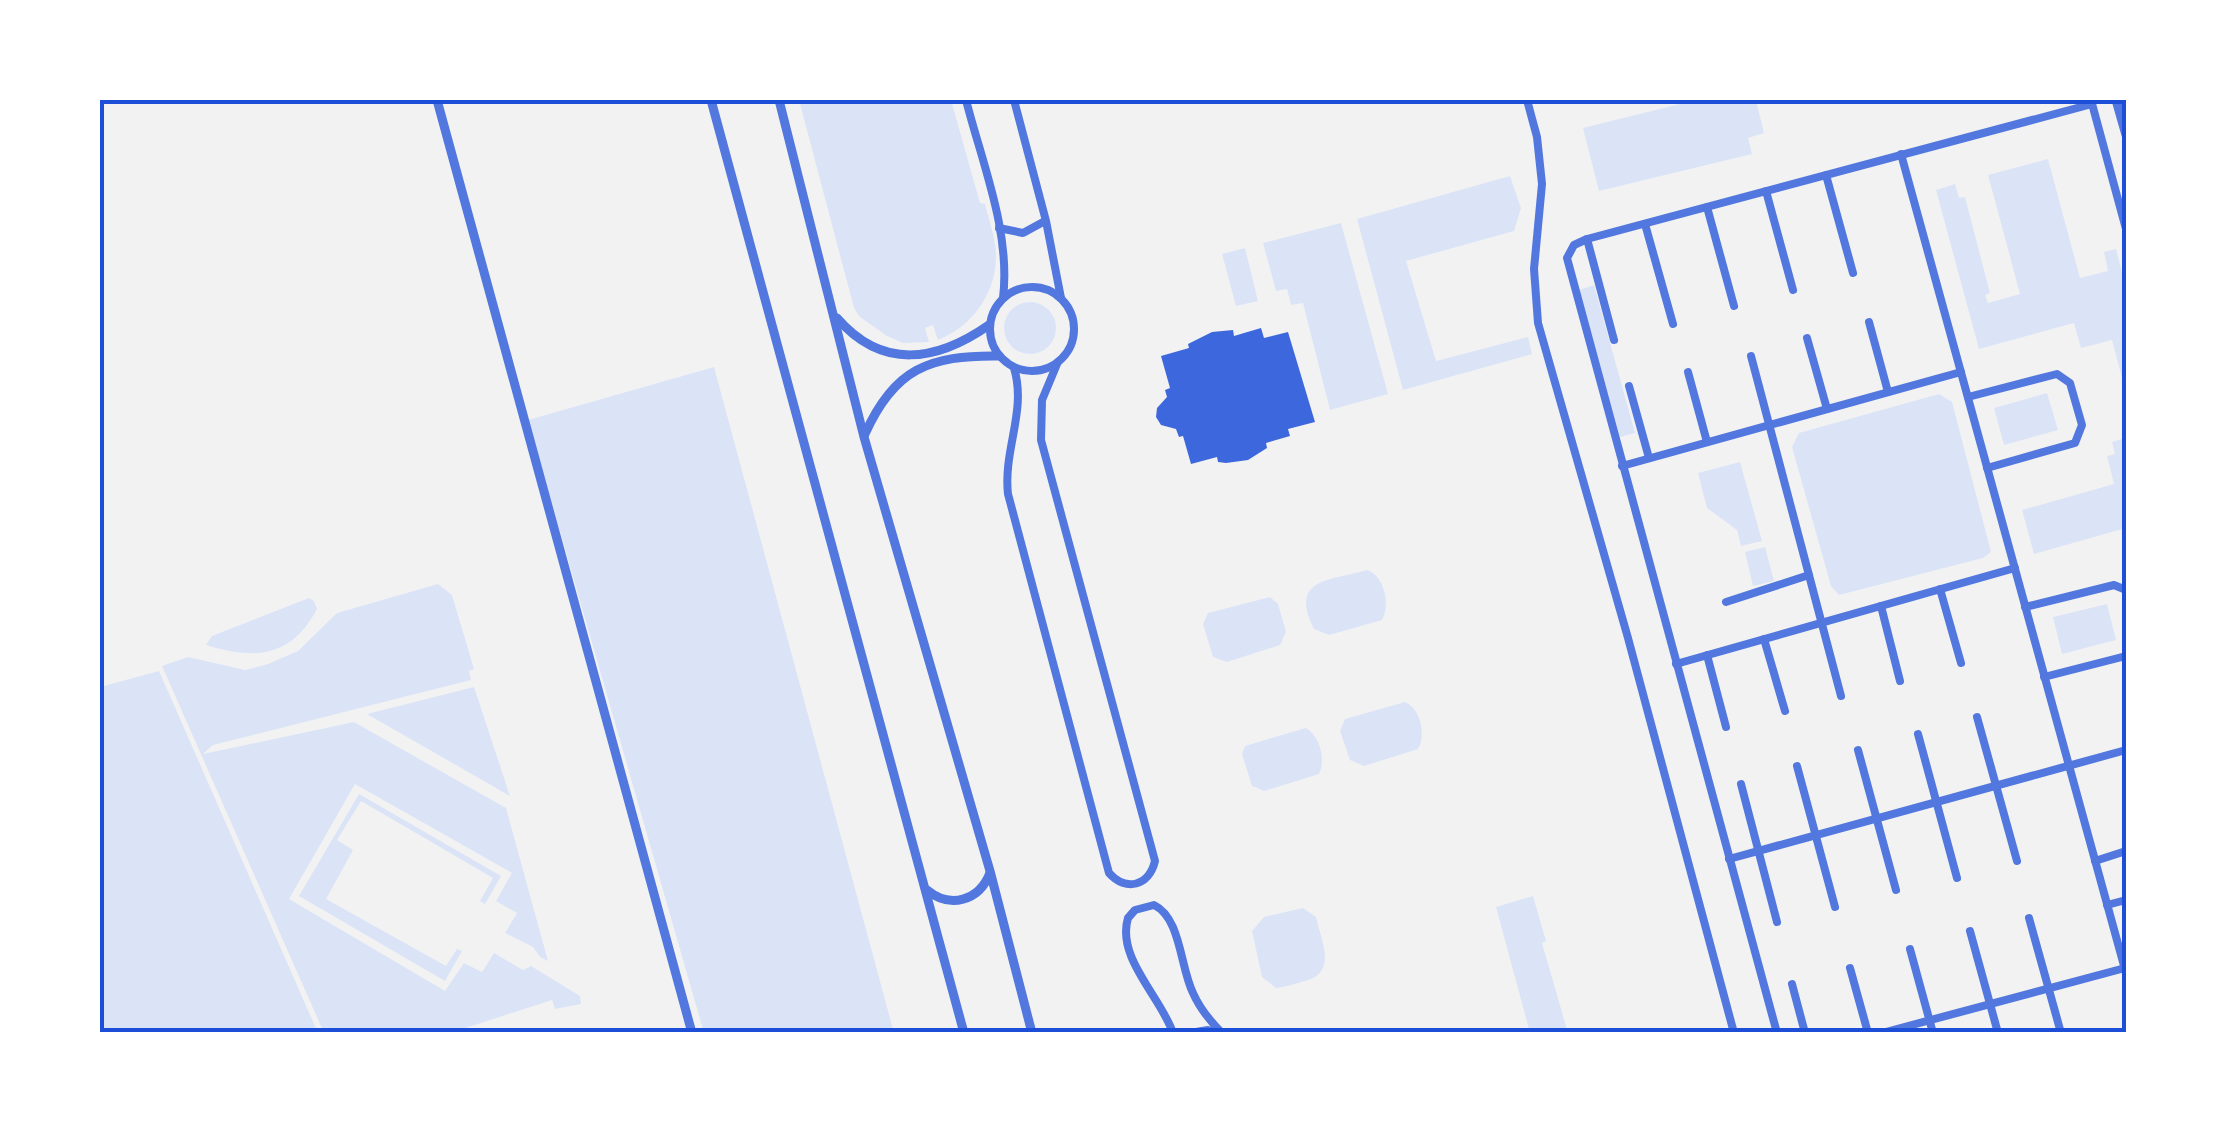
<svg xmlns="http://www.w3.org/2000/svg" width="2226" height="1133" viewBox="0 0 2226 1133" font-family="'Fira Sans',sans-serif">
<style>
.green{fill:#dbe4f7}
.building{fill:#3d67dc}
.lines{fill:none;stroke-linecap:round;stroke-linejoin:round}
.minor{stroke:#5277de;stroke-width:8}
.tertiary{stroke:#5277de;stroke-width:9}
.neatline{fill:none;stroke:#1d4ed8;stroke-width:4}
</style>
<rect width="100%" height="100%" fill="#f2f2f2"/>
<!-- green -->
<g class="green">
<path d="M799 100H951L980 203 985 204C989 221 997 241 996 259 995 295 971 327 938 340L933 325 925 328 929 342 903 343 887 336 860 317 854 308Z"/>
<path d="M1696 100H1756L1764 133 1748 138 1752 154 1599 191 1583 128Z"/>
<path d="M2048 159 2080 278 2108 271 2104 252 2116 249 2126 288V393L2112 340 2081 348 2074 323 1979 349 1936 190 1955 184 1959 198 1965 197 1990 293 1985 295 1988 303 2020 294 1988 175Z"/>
<path d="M1510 176 1521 208 1514 231 1406 261 1436 361 1528 337 1532 354 1403 390 1357 219Z"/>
<path d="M1341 223 1388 394 1330 410 1303 303 1291 305 1287 289 1276 291 1263 243Z"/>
<path d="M1245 248 1258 301 1236 306 1222 254Z"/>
<path d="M1594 285 1635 433 1620 437 1579 290Z"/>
<circle cx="1030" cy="328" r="26"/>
<path d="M714 367 894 1033H704L528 420Z"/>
<path d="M2047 393 2058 430 2004 445 1994 408Z"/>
<path d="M1939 394 1952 402 1991 552 1983 558 1839 595 1831 586 1792 447 1799 433Z"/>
<path d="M2126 438V528L2034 554 2022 510 2114 484 2107 456 2115 454 2112 442Z"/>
<path d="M1740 462 1762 541 1741 546 1737 530 1707 508 1698 473Z"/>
<path d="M1765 547 1774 581 1753 586 1745 552Z"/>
<path d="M1367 570C1384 575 1391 605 1382 620L1329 635 1314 629C1289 578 1329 581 1367 570Z"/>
<path d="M438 584 452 595 474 669 469 671 471 680 213 745 203 754 354 722 506 808 548 961 540 957 533 947 505 933 517 913 496 901 512 873 355 784 289 899 445 991 464 963 482 972 494 953 523 970 531 966 580 996 581 1004 555 1009 552 1000 450 1033H324L162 666 188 657 245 670 268 664 298 651 337 613Z"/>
<path d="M1270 597 1278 604 1286 632 1280 645 1227 662 1213 657 1203 624 1208 613Z"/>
<path d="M309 598 314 601 317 609C291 658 254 660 206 645L212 636Z"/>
<path d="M2107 604 2116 640 2062 654 2053 617Z"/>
<path d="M159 671 318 1033H100V687Z"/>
<path d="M474 687 510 796 367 714Z"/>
<path d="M1405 702C1421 709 1426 735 1418 749L1364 766 1350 760 1340 731 1345 719Z"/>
<path d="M1306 728C1320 736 1326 760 1319 774L1264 791 1252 786 1242 754 1245 746Z"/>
<path d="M359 794 501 876 485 904 480 901 493 878 361 801 337 840 353 850 326 899 446 966 457 949 462 951 445 981 299 896Z"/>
<path d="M1533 896 1546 941 1542 943 1568 1033H1530L1496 907Z"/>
<path d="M1303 908 1316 917C1321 940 1337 971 1308 980 1297 983 1287 987 1276 988L1262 977 1252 931 1264 917Z"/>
</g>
<!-- building -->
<path class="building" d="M1261 328 1264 338 1288 332 1315 422 1288 429 1290 436 1266 443 1267 448 1248 460 1226 463 1218 462 1217 457 1191 464 1183 436 1179 437 1176 429 1161 425 1156 417 1157 408 1167 397 1165 390 1170 388 1161 356 1189 348 1188 344 1212 332 1233 330 1234 336Z"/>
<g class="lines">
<!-- minor -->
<g class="minor">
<path d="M966 100C982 163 1011 232 1003 298"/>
<path d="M1014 100 1046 221 1061 298"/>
<path d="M1527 100 1537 137 1542 184 1534 269 1538 323 1628 638 1734 1033"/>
<path d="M2091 100 2126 229"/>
<path d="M1901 154 2126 973"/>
<path d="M1826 175 1853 273"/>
<path d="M1766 191 1793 290"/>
<path d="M1707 207 1734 306"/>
<path d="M1645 224 1673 324"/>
<path d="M999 228 1023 233 1045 221"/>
<path d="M1587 239 1614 340"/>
<circle cx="1032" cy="329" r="42"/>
<path d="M1869 322 1888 392"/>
<path d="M1807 338 1827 409"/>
<path d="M1751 356 1841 696"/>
<path d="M1014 368C1027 411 1003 450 1008 494L1109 873C1126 892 1149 886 1155 861L1041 440 1042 400 1057 364"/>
<path d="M1688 372 1707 442"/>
<path d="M1629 386 1649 458"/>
<path d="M1968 397 2057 374 2070 383 2082 425 2075 443 1987 468"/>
<path d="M1622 466 1961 372"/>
<path d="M1940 589 1961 663"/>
<path d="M1726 602 1809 575"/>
<path d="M1881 606 1900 681"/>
<path d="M2025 607 2114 585 2126 590"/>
<path d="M1764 639 1785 711"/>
<path d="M1707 655 1726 727"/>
<path d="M1676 664 2015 568"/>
<path d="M2044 677 2126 656"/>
<path d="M1977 717 2017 861"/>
<path d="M1918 734 1957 878"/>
<path d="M1858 750 1896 890"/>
<path d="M1797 766 1835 907"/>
<path d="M1741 784 1777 922"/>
<path d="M1729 859 2126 750"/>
<path d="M2095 861 2126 851"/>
<path d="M2107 905 2126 900"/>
<path d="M2029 918 2061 1033"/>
<path d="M1970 931 1998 1033"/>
<path d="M1910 949 1933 1033"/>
<path d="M1850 968 1868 1033"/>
<path d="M1792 984 1805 1033"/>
<path d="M1173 1033C1161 997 1116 958 1128 918L1135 910 1154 905C1181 918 1180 967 1193 993 1200 1009 1210 1021 1222 1033"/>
<path d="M1190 1033 1208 1030 1219 1033"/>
<path d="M1777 1033 1567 258 1574 245 1587 239 2092 104"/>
<path d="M1882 1033 2125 968"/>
</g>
<!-- tertiary -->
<g class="tertiary">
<path d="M437 100 692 1033"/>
<path d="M711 100 964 1033"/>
<path d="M779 100 864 437 990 871 1032 1033"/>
<path d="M2116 100 2126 135"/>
<path d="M837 318C882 370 936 362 989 325"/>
<path d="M865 434C894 369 929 355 999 356"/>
<path d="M927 890C950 909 979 901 990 873"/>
</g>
</g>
<!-- border -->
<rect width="2226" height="1133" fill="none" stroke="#ffffff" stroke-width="205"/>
<rect x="102" y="102" width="2022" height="928" class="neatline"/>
</svg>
